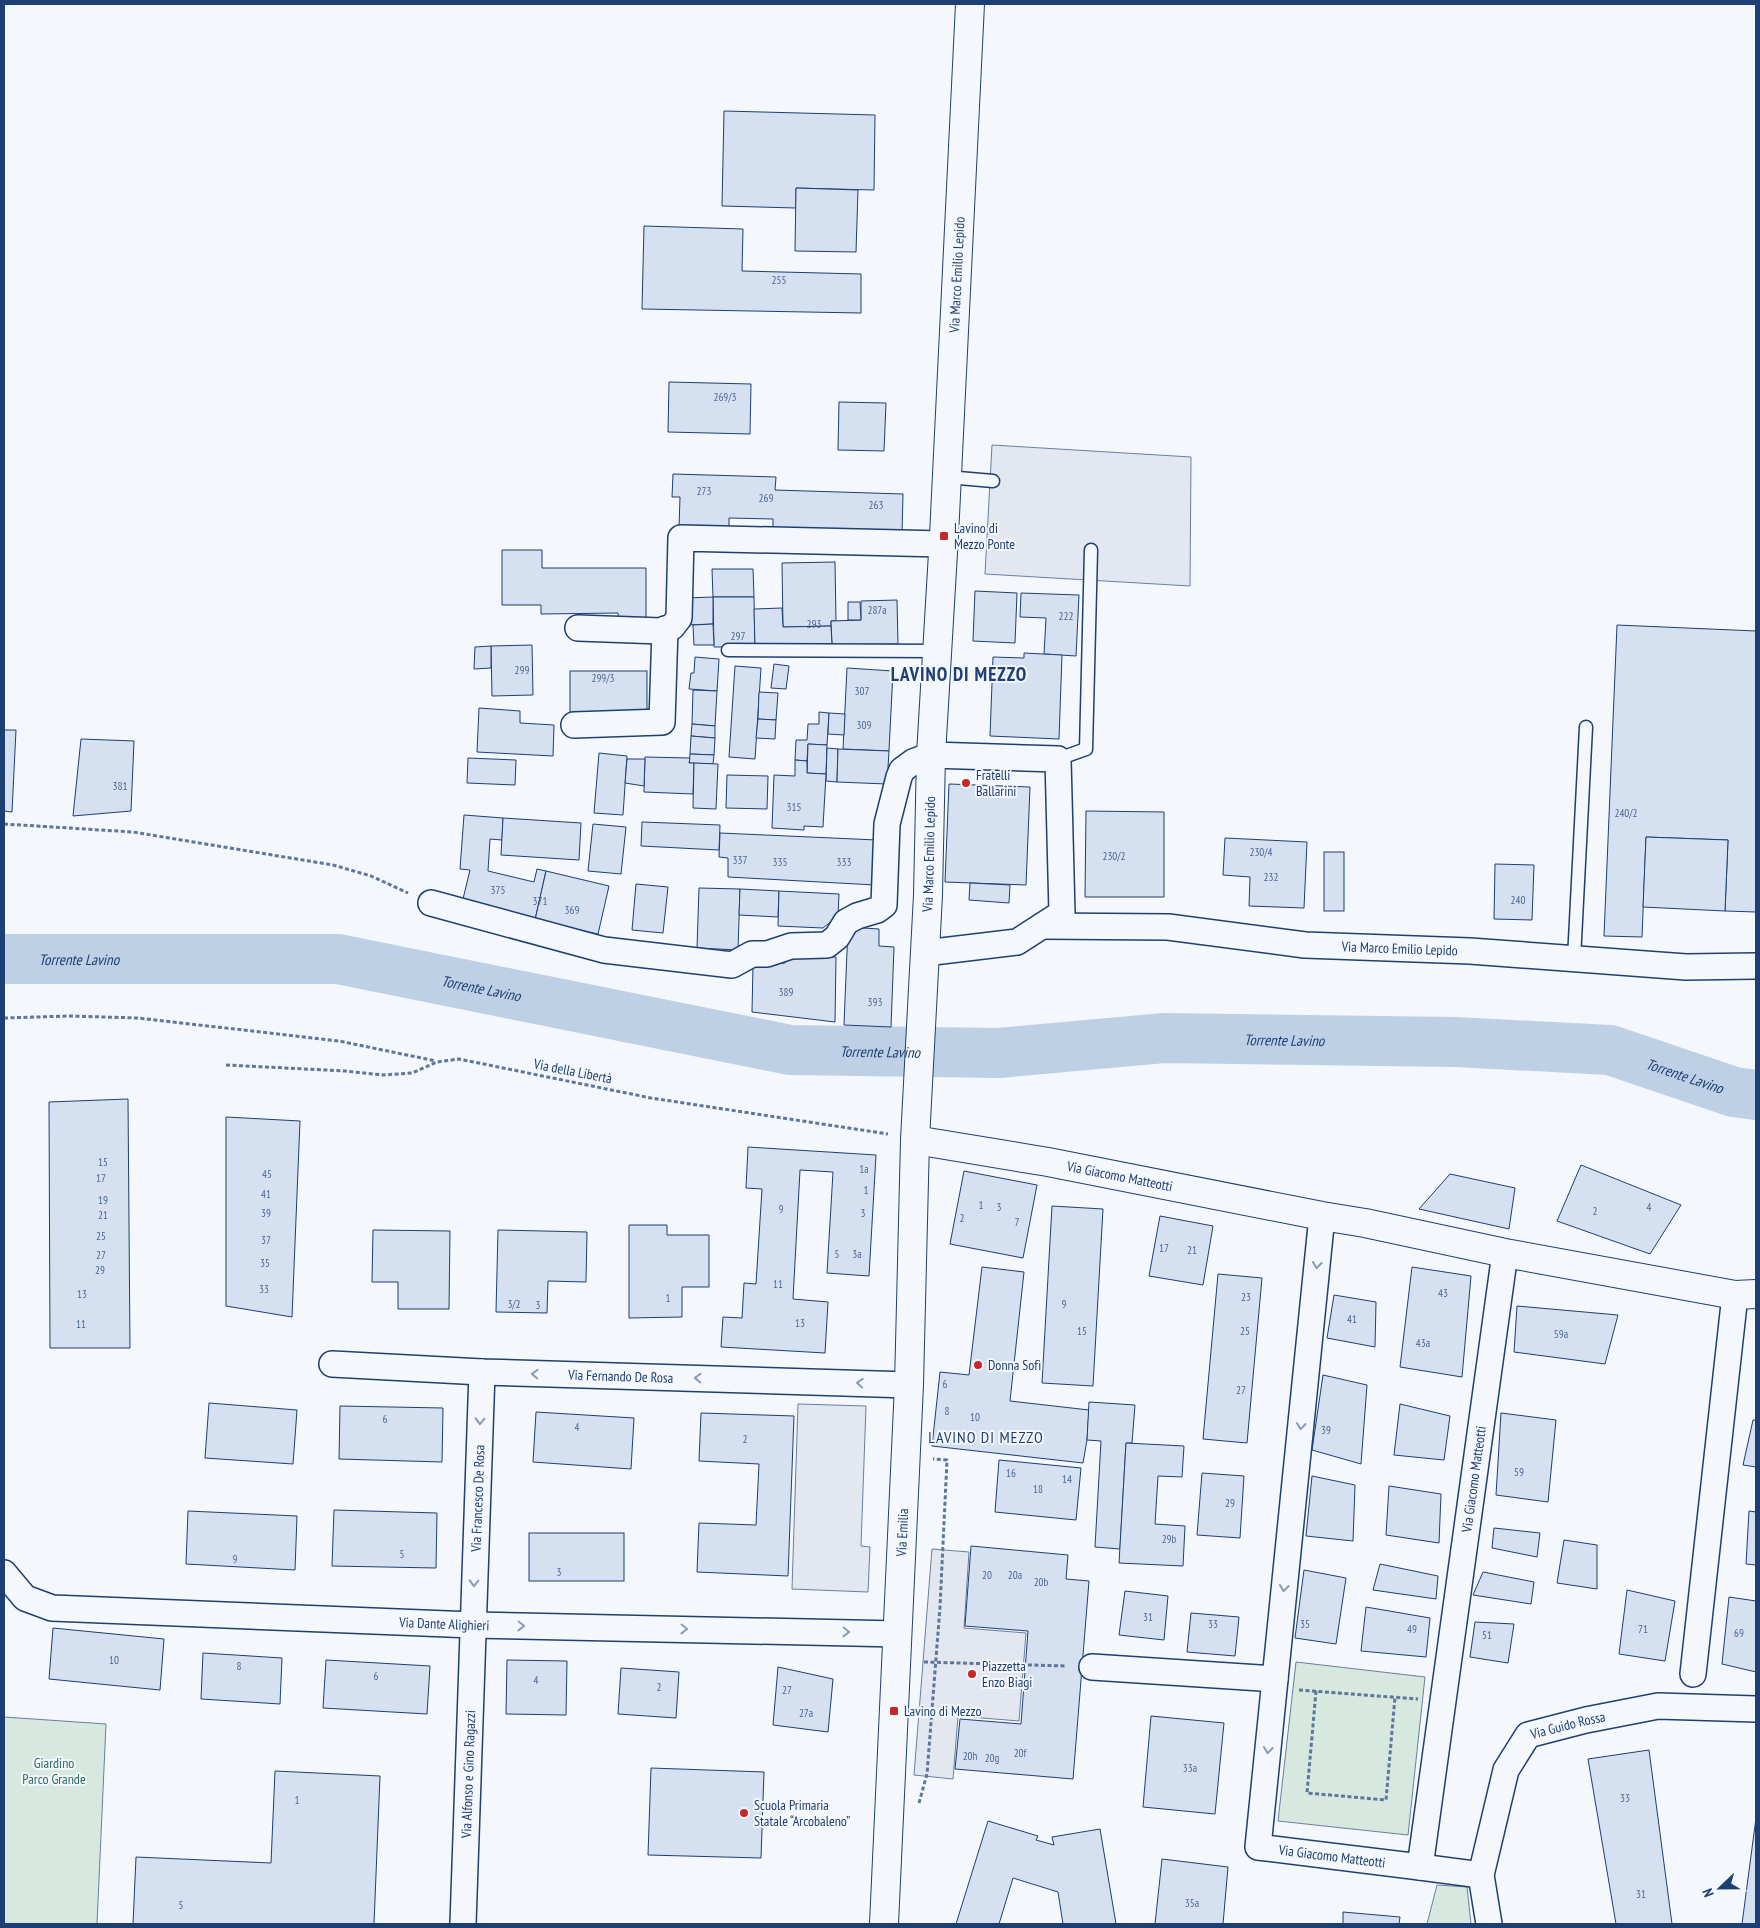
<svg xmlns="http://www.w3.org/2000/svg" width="1760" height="1928" viewBox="0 0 1760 1928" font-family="'PT Sans Narrow',sans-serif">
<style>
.green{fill:#d7e8df;stroke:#687fa3}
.parking{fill:#e3e8f0;stroke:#687fa3}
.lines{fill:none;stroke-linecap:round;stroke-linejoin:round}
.river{stroke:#bed0e5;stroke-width:50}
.building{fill:#d5e0f0;stroke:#1d3f73}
.service-casing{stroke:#1d3f73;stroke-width:15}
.minor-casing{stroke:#1d3f73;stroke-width:28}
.tertiary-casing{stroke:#1d3f73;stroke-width:30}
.secondary-casing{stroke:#1d3f73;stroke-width:30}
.path{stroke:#5e769c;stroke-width:3;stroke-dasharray:4 2.5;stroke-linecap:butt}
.service{stroke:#f4f7fb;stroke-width:12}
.minor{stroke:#f4f7fb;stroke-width:25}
.tertiary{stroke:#f4f7fb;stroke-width:28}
.secondary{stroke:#f4f7fb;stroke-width:28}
.oneway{stroke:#889bb7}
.poi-dot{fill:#c62828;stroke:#f4f7fb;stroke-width:2}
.labels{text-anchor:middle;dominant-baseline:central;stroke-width:4;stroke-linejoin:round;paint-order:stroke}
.number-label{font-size:11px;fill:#4b6792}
.street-label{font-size:14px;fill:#1d3f73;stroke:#f4f7fb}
.poi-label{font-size:14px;fill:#1d3f73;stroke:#f4f7fb;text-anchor:start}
.park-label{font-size:14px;fill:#2c6c60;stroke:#f4f7fb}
.water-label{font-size:15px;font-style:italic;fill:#1d3f73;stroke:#f4f7fb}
.quarter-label{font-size:16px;letter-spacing:1px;fill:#1d3f73;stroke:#f4f7fb}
.district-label{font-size:19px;font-weight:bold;letter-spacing:1px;fill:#1d3f73;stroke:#f4f7fb}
</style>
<rect width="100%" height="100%" fill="#f4f7fb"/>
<!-- green -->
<g class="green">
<path d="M1296 1662 1425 1677 1408 1835 1278 1821Z"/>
<path d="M4 1717 106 1724 97 1924H4Z"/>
<path d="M1437 1885 1467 1887 1471 1924H1427Z"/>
</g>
<!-- parking -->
<g class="parking">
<path d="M992 445 1191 457 1190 586 985 574Z"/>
<path d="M798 1404 866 1406 861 1546 870 1547 868 1592 792 1589Z"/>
<path d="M932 1549 969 1552 964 1628 1026 1633 1019 1721 958 1716 953 1779 914 1775Z"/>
</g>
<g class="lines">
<!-- river -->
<path class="river" id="s1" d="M4 959H338L790 1050 999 1053 1164 1038 1455 1042 1610 1050 1734 1092 1756 1095"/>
</g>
<!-- building -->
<g class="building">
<path d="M724 111 875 115 874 190 796 188V208L722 206Z"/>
<path d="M796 188 858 190 856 252 795 251Z"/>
<path d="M644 226 743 229 742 271 861 274V313L642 309Z"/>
<path d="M669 382 751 384 750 434 668 432Z"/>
<path d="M839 402 886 403 884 451 838 450Z"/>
<path d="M673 474 776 477 775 490 903 494 902 535 773 532V519L729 518V530L679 528 680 497H672Z"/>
<path d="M502 550H542V568H646V621H619L618 613 541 614V605H502Z"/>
<path d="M835 562 836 621H831V626L783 627 782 563Z"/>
<path d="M712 569H753L754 597H713Z"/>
<path d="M975 591 1017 593 1015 643 973 641Z"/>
<path d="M1021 593 1079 595 1076 656 1044 654 1046 618 1020 617Z"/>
<path d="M713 597H754L755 647H714Z"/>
<path d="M713 597V624L686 625 685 598Z"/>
<path d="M897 600 898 644 832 645 831 621 861 620V601Z"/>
<path d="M848 602H860L861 620H848Z"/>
<path d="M782 608 783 627 831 626 832 645 755 647 754 609Z"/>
<path d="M713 624 714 645H694L693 625Z"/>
<path d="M1617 625 1756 631V912L1725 911 1728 840 1646 837 1642 937 1604 936Z"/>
<path d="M532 645 533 695 492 696 491 646Z"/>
<path d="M491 646V668L474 669 475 647Z"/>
<path d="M1024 653 1062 655 1059 739 990 736 993 657 1024 658Z"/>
<path d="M695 657 719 659 717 691 689 689 691 673H694Z"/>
<path d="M774 664 789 666 786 689 771 688Z"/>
<path d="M735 666 761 668 755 759 729 757Z"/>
<path d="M847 668 893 671 889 751 843 749Z"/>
<rect x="570" y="671" width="77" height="43"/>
<path d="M693 690 717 691 715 726 692 724Z"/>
<path d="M759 692 778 693 776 720 758 719Z"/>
<path d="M479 708 520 711V723L554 725 553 756 477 752Z"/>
<path d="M819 712 829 713 827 745 808 744 807 761 795 760 796 740H807L808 724H819Z"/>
<path d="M829 713 845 714 844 735 828 734Z"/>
<path d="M758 719 776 720 775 739 756 738Z"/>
<path d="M692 724 715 726V738L691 736Z"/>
<path d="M4 730H16L12 812 4 811Z"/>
<path d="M691 736 715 738 714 755 690 754Z"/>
<path d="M81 739 134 741 131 811 73 816Z"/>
<path d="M808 744 827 745 826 774 807 773Z"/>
<path d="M827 748 838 749 837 782 826 781Z"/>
<path d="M838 749 889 751 887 784 837 782Z"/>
<path d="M599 753 627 756 623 815 594 813Z"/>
<path d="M690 754 714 755 713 764 689 763Z"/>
<path d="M645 757 690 758 689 763H694L693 794 644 792Z"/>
<path d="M468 758 516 760 515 785 467 783Z"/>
<path d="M627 759H645L644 786 625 783Z"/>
<path d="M795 760 807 761V773L826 774 823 827 804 826V830L772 828 774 775 795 776Z"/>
<path d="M694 763 718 764 716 809 693 808Z"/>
<path d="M727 775 768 776 767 809 726 808Z"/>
<path d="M949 784 1030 787 1026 885 945 882Z"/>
<path d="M1086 811 1164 812V897H1085Z"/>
<path d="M464 815 503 818 502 840 490 839 488 871 534 882 537 869 546 871 535 920 462 903 470 870 460 869Z"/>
<path d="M503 818 581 823 579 860 501 855Z"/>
<path d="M642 822 720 825 719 850 641 846Z"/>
<path d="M593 824 626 827 621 874 588 871Z"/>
<path d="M720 833 877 840 875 885 728 877V858L719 857Z"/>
<path d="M1646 837 1728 840 1725 911 1643 907Z"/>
<path d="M1225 838 1307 842 1304 908 1249 906 1250 877 1223 875Z"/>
<rect x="1324" y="852" width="20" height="59"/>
<path d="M1495 864 1534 865 1532 920 1494 919Z"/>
<path d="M546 871 609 886 598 934 535 920Z"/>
<path d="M970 883 1010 885 1009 903 969 900Z"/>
<path d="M636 884 668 887 663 933 632 930Z"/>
<path d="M699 888 740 889 738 950 697 948Z"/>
<path d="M740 889 779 891 778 917 739 915Z"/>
<path d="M779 891 839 894 838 916 823 928 778 926Z"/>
<path d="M848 927 879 929V946L894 947 891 1027 844 1025Z"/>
<path d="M786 956 836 957 835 1022 752 1012 753 965 785 963Z"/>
<path d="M128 1099 130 1348H50L49 1102Z"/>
<path d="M226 1117 300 1121 292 1317 226 1306Z"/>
<path d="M748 1147 876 1155 869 1276 827 1273 833 1172 800 1170 793 1299 828 1302 825 1353 721 1347 723 1317 742 1318 744 1283 756 1284 762 1189 746 1188Z"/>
<path d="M1581 1165 1681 1205 1650 1254 1557 1221Z"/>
<path d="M964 1171 1037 1185 1023 1258 950 1244Z"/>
<path d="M1450 1174 1515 1188 1509 1229 1419 1209Z"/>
<path d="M1052 1206 1103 1209 1093 1386 1042 1383Z"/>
<path d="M1160 1216 1213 1226 1203 1285 1149 1276Z"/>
<path d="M629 1225H667V1235H709V1287H682V1317L629 1318Z"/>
<path d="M373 1230 450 1231 449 1309H398V1282H372Z"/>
<path d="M498 1230 587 1232 586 1282 548 1281 547 1313 496 1312Z"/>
<path d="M982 1267 1024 1272 1010 1401 1089 1410 1087 1440 1083 1463 932 1446 940 1372 969 1375Z"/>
<path d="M1412 1267 1471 1276 1462 1377 1400 1367Z"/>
<path d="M1218 1274 1262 1278 1247 1443 1203 1439Z"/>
<path d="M1334 1295 1376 1302 1375 1347 1327 1338Z"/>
<path d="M1517 1306 1618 1315 1605 1364 1514 1352Z"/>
<path d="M1323 1375 1367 1385 1361 1464 1312 1450Z"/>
<path d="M1089 1402 1135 1405 1132 1443H1126L1120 1549 1095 1547 1101 1441 1087 1440Z"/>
<path d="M209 1403 297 1410 293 1464 205 1458Z"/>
<path d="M1400 1404 1450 1416 1444 1460 1394 1455Z"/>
<path d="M340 1406 443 1408 442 1462 339 1459Z"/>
<path d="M536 1412 634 1418 631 1469 533 1462Z"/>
<path d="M701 1413 794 1416 788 1576 697 1572 699 1523 756 1525 759 1464 699 1461Z"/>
<path d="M1501 1413 1556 1420 1548 1502 1496 1495Z"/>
<path d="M1753 1420H1756V1467L1743 1465Z"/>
<path d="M1126 1443 1184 1446 1182 1477 1158 1476 1155 1524 1185 1526 1183 1566 1119 1563Z"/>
<path d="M999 1460 1081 1468 1076 1520 995 1512Z"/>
<path d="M1202 1473 1244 1476 1240 1538 1197 1535Z"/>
<path d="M1312 1476 1355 1485 1353 1541 1306 1536Z"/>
<path d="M1389 1486 1441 1494 1439 1543 1386 1535Z"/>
<path d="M334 1510 437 1513 436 1568 332 1566Z"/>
<path d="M188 1511 297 1516 295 1570 186 1564Z"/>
<path d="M1749 1511 1756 1512V1565L1746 1564Z"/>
<path d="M1494 1528 1540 1533 1537 1557 1492 1548Z"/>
<rect x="529" y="1533" width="95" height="48"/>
<path d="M1564 1540 1597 1545V1589L1557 1583Z"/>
<path d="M971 1546 1068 1555 1066 1579 1089 1581 1073 1779 955 1769 960 1719 1021 1724 1028 1631 965 1626Z"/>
<path d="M1380 1564 1438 1576 1436 1599 1373 1590Z"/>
<path d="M1304 1570 1346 1578 1336 1644 1295 1638Z"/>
<path d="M1483 1572 1534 1582 1531 1604 1473 1595Z"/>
<path d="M1627 1590 1675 1601 1665 1661 1619 1654Z"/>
<path d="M1125 1591 1168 1596 1164 1640 1119 1635Z"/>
<path d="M1729 1597 1756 1601V1672L1722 1664Z"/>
<path d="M1366 1607 1430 1618 1426 1657 1361 1651Z"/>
<path d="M1191 1613 1239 1617 1235 1656 1187 1652Z"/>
<path d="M1475 1622 1514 1624 1508 1663 1470 1657Z"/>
<path d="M53 1628 164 1639 160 1690 49 1679Z"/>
<path d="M203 1653 282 1658 280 1704 201 1699Z"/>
<path d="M326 1660 430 1666 427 1714 323 1708Z"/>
<path d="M507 1660 567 1661 566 1715 506 1714Z"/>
<path d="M778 1667 833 1679 828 1732 773 1725Z"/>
<path d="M621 1668 679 1672 676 1718 618 1714Z"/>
<path d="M1151 1716 1224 1723 1215 1814 1143 1807Z"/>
<path d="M1649 1750 1672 1924H1616L1588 1759Z"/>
<path d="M651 1768 764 1772 761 1858 648 1855Z"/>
<path d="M275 1771 380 1776 374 1924H133L136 1857 271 1863Z"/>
<path d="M1756 1818V1924H1742Z"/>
<path d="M988 1821 1038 1836 1036 1840 1054 1845 1052 1837 1100 1829 1116 1924H1063L1058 1892 1013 1878 999 1924H956Z"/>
<path d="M1162 1859 1228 1867 1223 1924H1155Z"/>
<path d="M1343 1912 1400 1917 1399 1924H1343Z"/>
</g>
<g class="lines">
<defs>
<g id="service">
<path d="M947 477 993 481"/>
<path d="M728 650 937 651"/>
<path d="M1058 759 1086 749 1091 550"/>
<path d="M1574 959 1586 727"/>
</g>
<g id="minor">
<path d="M578 628 661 631 672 627 679 618 681 538 943 544"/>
<path d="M574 725 662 722 665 629"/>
<path d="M431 903 604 950 732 965 752 954H767L791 946 827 945 837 937 846 922 857 916 877 910 884 905 887 824 899 777 902 770 913 762 931 755 1058 759 1062 913 1017 942 925 953"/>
<path id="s2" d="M1042 926 1168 927 1305 945 1470 951 1686 967 1756 966"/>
<path id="s3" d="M1322 1216 1258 1847 1420 1867 1505 1253"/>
<path id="s4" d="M332 1364 482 1372 909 1385"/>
<path id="s5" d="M4 1573 25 1598 52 1608 473 1625 898 1634"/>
<path d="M1092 1667 1275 1679"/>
<path d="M1693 1674 1735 1295"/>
<path d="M1420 1867 1481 1875"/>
<path id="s6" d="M463 1924 482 1372"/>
<path id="s7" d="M1489 1924 1481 1875 1506 1770 1528 1735 1586 1720 1658 1706 1756 1709"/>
</g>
<g id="tertiary">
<path id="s8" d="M915 1140 1048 1162 1322 1216 1365 1223 1505 1253 1735 1295 1756 1294"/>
</g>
<g id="secondary">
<path id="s9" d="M884 1924 909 1385 915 1140 928 895 931 755 944 536 970 4"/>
</g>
</defs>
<!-- service casing -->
<use href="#service" class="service-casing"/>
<!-- minor casing -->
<use href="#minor" class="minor-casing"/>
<!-- tertiary casing -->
<use href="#tertiary" class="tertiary-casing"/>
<!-- secondary casing -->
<use href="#secondary" class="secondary-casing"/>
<!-- path -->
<g class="path">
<path d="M4 824 133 832 333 865 371 876 408 893"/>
<path d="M4 1018 69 1016 138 1018 339 1041 436 1061"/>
<path d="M226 1065 345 1071 383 1075 412 1073 437 1062 459 1059 651 1098 888 1134"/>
<path d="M924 1662 1066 1666"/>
<path d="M1299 1690 1418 1699"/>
<path d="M1316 1691 1307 1793 1386 1800 1395 1697"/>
<path d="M919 1803 927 1774 940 1607 947 1460 933 1459"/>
</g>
<!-- service -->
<use href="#service" class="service"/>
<!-- minor -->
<use href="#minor" class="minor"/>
<!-- tertiary -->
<use href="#tertiary" class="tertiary"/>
<!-- secondary -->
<use href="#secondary" class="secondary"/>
</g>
<!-- one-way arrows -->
<defs><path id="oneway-chevron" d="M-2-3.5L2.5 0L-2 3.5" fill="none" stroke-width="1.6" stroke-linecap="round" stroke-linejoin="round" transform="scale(1.25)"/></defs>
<g class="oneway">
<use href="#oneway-chevron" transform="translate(1317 1265) rotate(96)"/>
<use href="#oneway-chevron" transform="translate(535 1374) rotate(-178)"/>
<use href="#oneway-chevron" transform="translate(698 1378) rotate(-178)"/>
<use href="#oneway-chevron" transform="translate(860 1383) rotate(-177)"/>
<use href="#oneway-chevron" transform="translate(480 1421) rotate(92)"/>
<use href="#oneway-chevron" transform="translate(1301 1426) rotate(96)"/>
<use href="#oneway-chevron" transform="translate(474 1583) rotate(92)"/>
<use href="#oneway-chevron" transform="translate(1284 1588) rotate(96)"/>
<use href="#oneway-chevron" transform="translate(521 1626) rotate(1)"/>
<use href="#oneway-chevron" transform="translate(684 1629) rotate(1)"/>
<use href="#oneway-chevron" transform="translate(846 1632) rotate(1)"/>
<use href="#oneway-chevron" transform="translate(1268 1750) rotate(96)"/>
</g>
<!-- markers -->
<g class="poi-dot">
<rect x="939" y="531" width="10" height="10" rx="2.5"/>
<circle cx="966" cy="783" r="5"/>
<circle cx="978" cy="1365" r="5"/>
<circle cx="972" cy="1674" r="5"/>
<rect x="889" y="1706" width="10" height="10" rx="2.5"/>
<circle cx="744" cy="1813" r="5"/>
</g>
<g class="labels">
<!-- number labels -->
<g class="number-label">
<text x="779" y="280">255</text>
<text x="725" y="397">269/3</text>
<text x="704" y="491">273</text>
<text x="766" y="498">269</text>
<text x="876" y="505">263</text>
<text x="877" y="610">287a</text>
<text x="1066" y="616">222</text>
<text x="814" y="624">293</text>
<text x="738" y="636">297</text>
<text x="522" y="670">299</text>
<text x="603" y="678">299/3</text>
<text x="862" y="691">307</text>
<text x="864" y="725">309</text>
<text x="120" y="786">381</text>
<text x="794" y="807">315</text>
<text x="1626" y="813">240/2</text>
<text x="1261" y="852">230/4</text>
<text x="1114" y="856">230/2</text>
<text x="740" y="860">337</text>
<text x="780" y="862">335</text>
<text x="844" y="862">333</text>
<text x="1271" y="877">232</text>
<text x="498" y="890">375</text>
<text x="1518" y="900">240</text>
<text x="540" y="901">371</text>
<text x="572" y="910">369</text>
<text x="786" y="992">389</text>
<text x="875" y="1002">393</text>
<text x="103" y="1162">15</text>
<text x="864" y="1169">1a</text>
<text x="267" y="1174">45</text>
<text x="101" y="1178">17</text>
<text x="866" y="1190">1</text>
<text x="266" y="1194">41</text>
<text x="103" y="1200">19</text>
<text x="981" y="1205">1</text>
<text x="999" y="1207">3</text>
<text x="1649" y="1207">4</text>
<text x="781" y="1209">9</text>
<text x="1595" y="1211">2</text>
<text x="266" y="1213">39</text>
<text x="863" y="1213">3</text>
<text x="103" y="1215">21</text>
<text x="962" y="1218">2</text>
<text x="1017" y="1222">7</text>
<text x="101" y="1236">25</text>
<text x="266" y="1240">37</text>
<text x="1164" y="1248">17</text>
<text x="1192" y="1250">21</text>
<text x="837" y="1254">5</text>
<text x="857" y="1254">3a</text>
<text x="101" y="1255">27</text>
<text x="265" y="1263">35</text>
<text x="100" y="1270">29</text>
<text x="778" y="1284">11</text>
<text x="264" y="1289">33</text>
<text x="1443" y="1293">43</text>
<text x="82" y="1294">13</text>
<text x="1246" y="1297">23</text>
<text x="668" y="1298">1</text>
<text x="514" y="1304">3/2</text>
<text x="1064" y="1304">9</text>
<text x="538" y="1305">3</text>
<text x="1352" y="1319">41</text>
<text x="800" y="1323">13</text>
<text x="81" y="1324">11</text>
<text x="1082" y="1331">15</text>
<text x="1245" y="1331">25</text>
<text x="1561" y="1334">59a</text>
<text x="1423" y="1343">43a</text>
<text x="945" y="1384">6</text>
<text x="1241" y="1390">27</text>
<text x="947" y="1411">8</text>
<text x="975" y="1417">10</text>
<text x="385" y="1419">6</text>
<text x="577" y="1427">4</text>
<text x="1326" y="1430">39</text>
<text x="745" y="1439">2</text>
<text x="1519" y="1472">59</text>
<text x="1011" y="1473">16</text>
<text x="1067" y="1479">14</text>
<text x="1038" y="1489">18</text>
<text x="1230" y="1503">29</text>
<text x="1169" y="1539">29b</text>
<text x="402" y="1554">5</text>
<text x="235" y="1559">9</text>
<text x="559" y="1572">3</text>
<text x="987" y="1575">20</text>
<text x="1015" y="1575">20a</text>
<text x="1041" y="1582">20b</text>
<text x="1148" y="1617">31</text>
<text x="1213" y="1624">33</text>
<text x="1305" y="1624">35</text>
<text x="1412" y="1629">49</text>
<text x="1643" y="1629">71</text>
<text x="1739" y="1633">69</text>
<text x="1487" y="1635">51</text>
<text x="114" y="1660">10</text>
<text x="239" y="1666">8</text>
<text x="376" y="1676">6</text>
<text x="536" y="1680">4</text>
<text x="659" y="1687">2</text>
<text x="787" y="1690">27</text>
<text x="806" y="1713">27a</text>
<text x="1020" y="1753">20f</text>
<text x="970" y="1756">20h</text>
<text x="992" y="1758">20g</text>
<text x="1190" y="1768">33a</text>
<text x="1625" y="1798">33</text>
<text x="297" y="1800">1</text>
<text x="1641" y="1894">31</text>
<text x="1192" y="1903">35a</text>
<text x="181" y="1905">5</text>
</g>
<!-- street labels -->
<g class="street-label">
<text stroke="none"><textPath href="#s9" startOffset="1651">Via Marco Emilio Lepido</textPath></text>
<text stroke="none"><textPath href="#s9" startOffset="1071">Via Marco Emilio Lepido</textPath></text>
<text stroke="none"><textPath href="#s2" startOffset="359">Via Marco Emilio Lepido</textPath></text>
<text transform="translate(573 1071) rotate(11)">Via della Libertà</text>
<text stroke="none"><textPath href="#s8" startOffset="208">Via Giacomo Matteotti</textPath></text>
<text stroke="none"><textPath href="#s4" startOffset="289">Via Fernando De Rosa</textPath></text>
<text stroke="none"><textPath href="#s3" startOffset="1189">Via Giacomo Matteotti</textPath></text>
<text stroke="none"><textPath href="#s6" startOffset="426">Via Francesco De Rosa</textPath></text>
<text stroke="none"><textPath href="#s9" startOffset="392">Via Emilia</textPath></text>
<text stroke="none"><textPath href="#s5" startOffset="454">Via Dante Alighieri</textPath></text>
<text stroke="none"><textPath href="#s7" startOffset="240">Via Guido Rossa</textPath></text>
<text stroke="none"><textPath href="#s6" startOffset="150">Via Alfonso e Gino Ragazzi</textPath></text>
<text stroke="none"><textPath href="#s3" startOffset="709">Via Giacomo Matteotti</textPath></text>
</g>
<!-- poi labels -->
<g class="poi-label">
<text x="954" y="528">Lavino di<tspan x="954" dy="16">Mezzo Ponte</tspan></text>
<text x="976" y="775">Fratelli<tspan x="976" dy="16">Ballarini</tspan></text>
<text x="988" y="1365">Donna Sofì</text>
<text x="982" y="1666">Piazzetta<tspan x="982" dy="16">Enzo Biagi</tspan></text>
<text x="904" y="1711">Lavino di Mezzo</text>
<text x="754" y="1805">Scuola Primaria<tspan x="754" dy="16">Statale “Arcobaleno”</tspan></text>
</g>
<!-- park labels -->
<g class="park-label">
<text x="54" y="1763">Giardino<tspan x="54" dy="16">Parco Grande</tspan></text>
</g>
<!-- water labels -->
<g class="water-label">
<text stroke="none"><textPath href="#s1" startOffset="75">Torrente Lavino</textPath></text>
<text stroke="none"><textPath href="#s1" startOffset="480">Torrente Lavino</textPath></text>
<text stroke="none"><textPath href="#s1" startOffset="1290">Torrente Lavino</textPath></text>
<text stroke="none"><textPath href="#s1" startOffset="885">Torrente Lavino</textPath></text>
<text stroke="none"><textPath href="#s1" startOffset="1695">Torrente Lavino</textPath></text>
</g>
<!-- quarter labels -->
<g class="quarter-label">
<text x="986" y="1437">LAVINO DI MEZZO</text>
</g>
<!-- district labels -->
<g class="district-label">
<text x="959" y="674">LAVINO DI MEZZO</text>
</g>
</g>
<!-- border -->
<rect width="1760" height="1928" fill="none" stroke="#1d3f73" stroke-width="10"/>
<!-- north arrow -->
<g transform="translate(1720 1888) rotate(248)" stroke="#f4f7fb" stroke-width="4" paint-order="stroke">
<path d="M0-4L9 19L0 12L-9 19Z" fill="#1d3f73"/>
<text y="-8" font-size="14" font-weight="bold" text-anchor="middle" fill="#1d3f73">N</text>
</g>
</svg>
